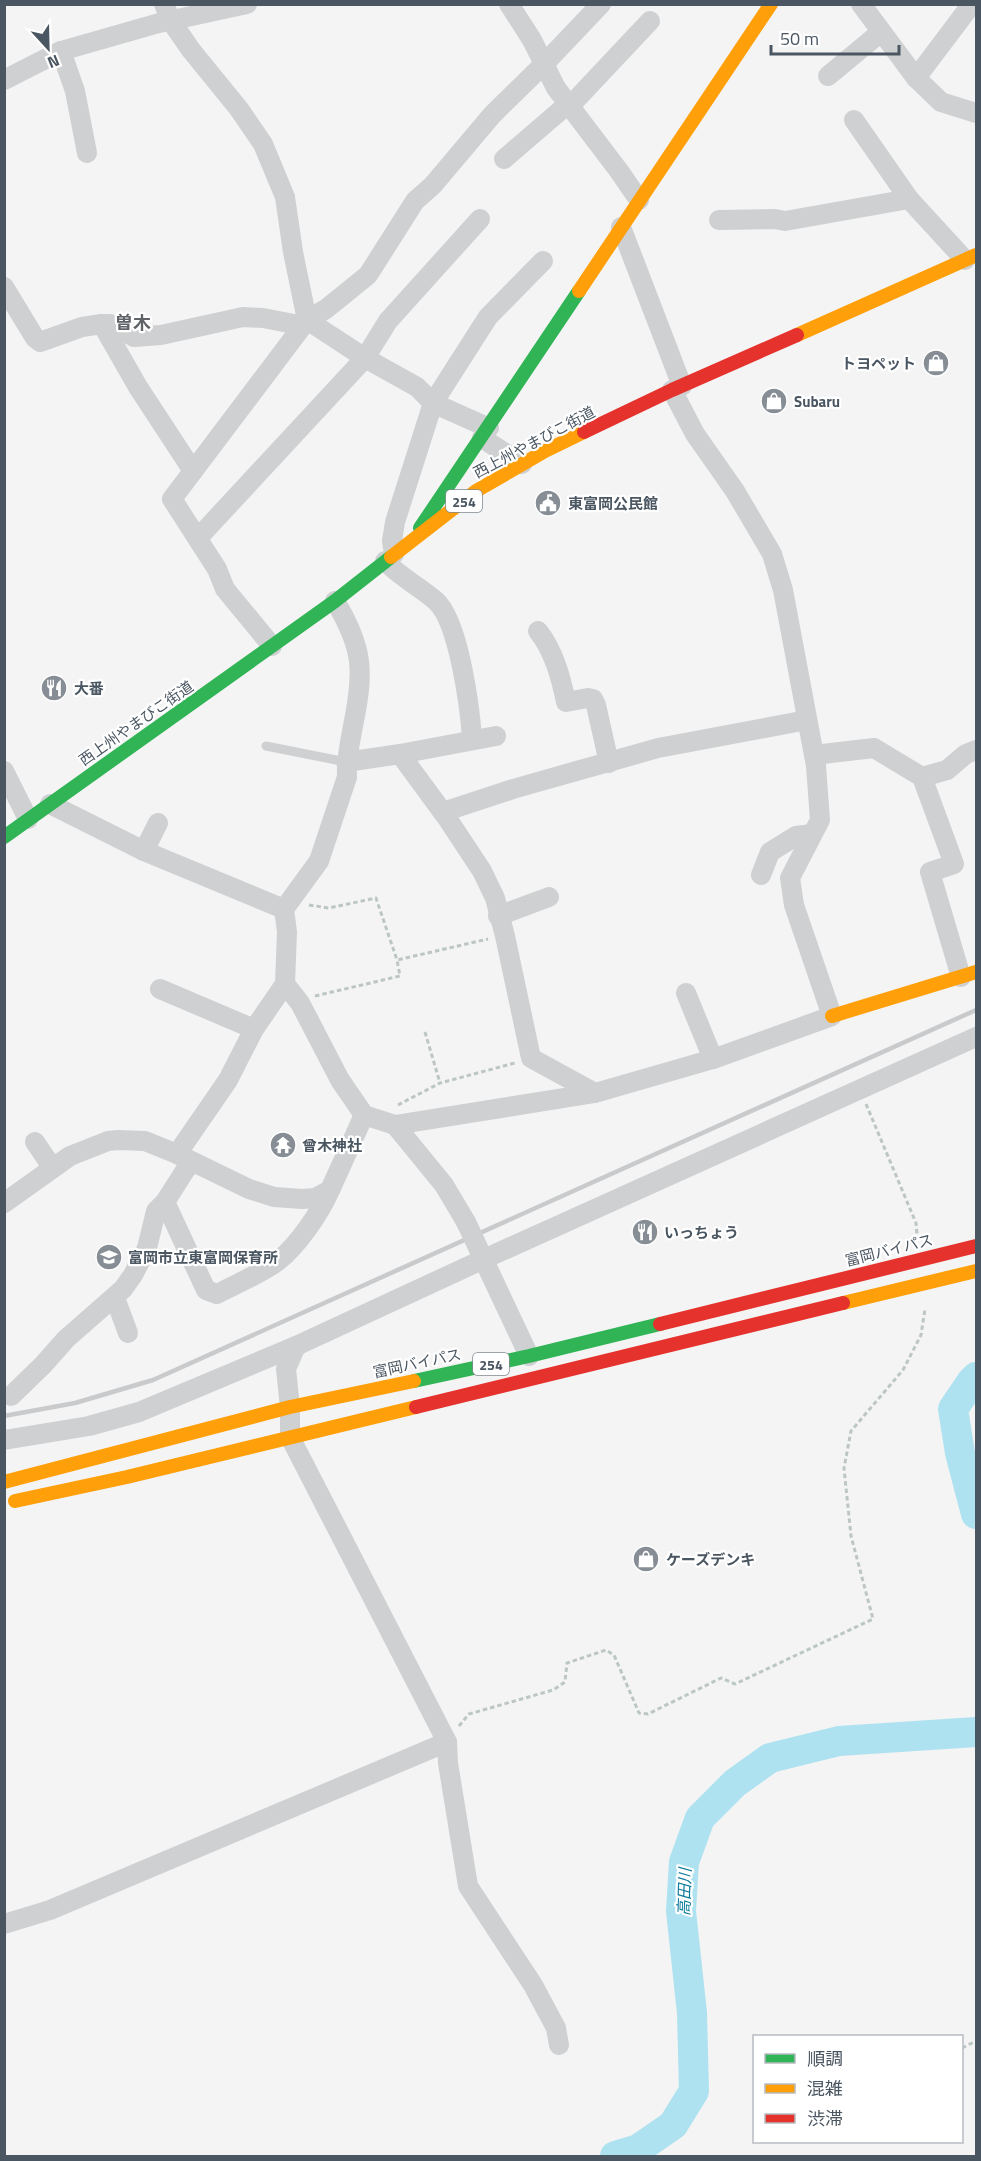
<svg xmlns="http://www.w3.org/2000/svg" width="981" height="2161" viewBox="0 0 981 2161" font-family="'Titillium Web','Noto Sans JP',sans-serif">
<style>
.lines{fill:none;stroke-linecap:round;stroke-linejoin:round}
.river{stroke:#aee2f0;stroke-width:30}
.path{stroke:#bcc7c4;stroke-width:3;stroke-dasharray:4.5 3;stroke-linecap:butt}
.lane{stroke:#ced0d2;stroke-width:9}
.street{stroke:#ced0d2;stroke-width:20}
.fast{stroke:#30b455;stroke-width:14}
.slow{stroke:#ff9f0a;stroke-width:14}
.jam{stroke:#e5322d;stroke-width:14}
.rail{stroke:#c9cacc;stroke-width:4.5}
.street-bridge{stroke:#ced0d2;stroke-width:20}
.labels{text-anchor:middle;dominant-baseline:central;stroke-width:4.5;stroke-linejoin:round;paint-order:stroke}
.shield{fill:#fff;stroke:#808990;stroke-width:1.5}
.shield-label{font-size:14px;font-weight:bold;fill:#4a5661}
.poi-label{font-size:15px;font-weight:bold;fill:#4a5661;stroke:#fff;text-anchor:start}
.street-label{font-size:15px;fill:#4a5661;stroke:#fff}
.water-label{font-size:16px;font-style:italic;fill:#0c7c9b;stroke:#fff}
.quarter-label{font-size:18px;font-weight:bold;fill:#5f6368;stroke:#fff}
</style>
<rect width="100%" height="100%" fill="#f4f4f4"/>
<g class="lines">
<!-- river -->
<g class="river">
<path d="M976 1377 972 1381 953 1409 960 1453 976 1514"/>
<path d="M615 2156 638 2149 673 2125 694 2091 692 2013 681 1911 684 1862 700 1818 735 1783 770 1758 839 1741 976 1732"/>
</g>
<!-- path -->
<g class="path">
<path d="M309 905 329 908 376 898 397 960"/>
<path d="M315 996 400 976 397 960 488 939"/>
<path d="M425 1032 440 1083"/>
<path d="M866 1104 916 1223 917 1235"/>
<path d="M398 1105 440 1083 515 1063"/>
<path d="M459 1726 469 1714 553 1690 565 1682 567 1663 606 1650 614 1655 639 1713 648 1714 721 1678 735 1684 873 1619 851 1536 844 1468 851 1431 903 1370 921 1335 925 1309"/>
<path d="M962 2048 976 2041"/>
</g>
<!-- lane -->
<path class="lane" d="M266 746 346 762"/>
<!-- street -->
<g class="street">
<path d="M164 4 171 21 191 50 239 109 263 144 285 197 293 252 307 320 365 358 417 387 433 403 489 428"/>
<path d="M509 4 532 40 556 88 619 171 639 200"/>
<path d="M861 4 916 78 941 102 976 113"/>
<path d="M61 51 75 91 87 153"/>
<path d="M828 76 881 32"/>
<path d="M916 78 971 5"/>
<path d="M4 80 61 51 159 23 247 4"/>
<path d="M570 106 650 21"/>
<path d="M854 120 909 199 965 260"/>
<path d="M504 159 568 104"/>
<path d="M719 220 775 219 785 221 909 199"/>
<path d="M621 227 682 386"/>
<path d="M4 287 35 338 40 342 82 327 102 324H110L134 337 161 335 243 317 263 318 299 325 305 323"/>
<path d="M102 324 138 387 193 471"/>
<path d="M482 438 522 464"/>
<path d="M198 538 365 358 388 321 480 219"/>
<path d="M394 554 392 541 395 522 433 403 488 317 543 261"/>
<path d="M385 561C400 577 420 587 436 601 459 622 470 708 472 739"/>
<path d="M335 601C364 649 364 672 353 726 350 743 346 759 347 777L319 861 284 909 287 932 285 984 300 1003 340 1080 364 1115 395 1125 595 1093 713 1059 832 1016 794 905 790 878 820 820 816 766 783 590 772 554 735 491 695 434 672 390"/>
<path d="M538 631C554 651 561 678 566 702L588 698 593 699 596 705 609 763"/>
<path d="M272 646 225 589 217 569 172 499 307 320 326 309 368 275 415 201 433 185 492 115 544 64 601 4"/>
<path d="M400 754 496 736"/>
<path d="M814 755 874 748 922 777 954 864 930 872 961 977"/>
<path d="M346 762 400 754 447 818 482 871 495 898 505 936 531 1058 595 1093"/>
<path d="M4 771 28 819"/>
<path d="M922 777 947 770 966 754 976 750"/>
<path d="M50 804 144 851 284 909"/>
<path d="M443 812 513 789 658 748 807 720"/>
<path d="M144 851 158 823"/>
<path d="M761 875 770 852 796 836 812 834"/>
<path d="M498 916 549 897"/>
<path d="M160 989 254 1029"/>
<path d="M686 993 713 1059"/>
<path d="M395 1125 444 1185 466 1222"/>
<path d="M35 1142 52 1167"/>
<path d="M177 1154 228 1080 254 1029 285 984"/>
<path d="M165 1202 206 1290 217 1294C234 1285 264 1272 278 1261 298 1245 320 1213 330 1190"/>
<path d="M4 1203 70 1156 108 1141 118 1140 145 1141 177 1154 249 1189 274 1197 302 1199 315 1198 330 1190 364 1115"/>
<path d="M481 1254 529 1356"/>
<path d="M115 1298 128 1333"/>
<path d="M296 1346 286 1369 290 1407V1437L447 1742 448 1763 468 1886 533 1985 556 2028 559 2045"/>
<path d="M11 1396 43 1365 66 1339 123 1289 133 1275 147 1248 156 1211 165 1202 186 1169 193 1163"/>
<path d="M4 1440 89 1426 139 1412 296 1346 484 1259 976 1037"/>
<path d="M4 1924 50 1910 447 1742"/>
</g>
<!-- fast -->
<g class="fast">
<path d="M420 528 579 291"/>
<path d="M4 837 335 601 391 557"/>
<path d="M414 1381 529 1356 660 1324"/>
</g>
<!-- slow -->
<g class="slow">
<path d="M579 291 771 4"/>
<path d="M797 335 976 255"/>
<path d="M391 557 476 491 545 451 584 432"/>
<path d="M832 1016 976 972"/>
<path d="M843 1303 976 1271"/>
<path d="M4 1482 290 1407 414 1381"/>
<path d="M15 1501 127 1477 416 1407"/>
</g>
<!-- jam -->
<g class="jam">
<path d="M584 432 672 390 797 335"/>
<path d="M660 1324 976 1246"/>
<path d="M416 1407 843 1303"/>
</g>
<!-- rail -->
<path class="rail" d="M4 1416 75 1403 153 1380 976 1010"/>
<!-- street-bridge -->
<path class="street-bridge" d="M466 1222 481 1254"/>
</g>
<!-- icons -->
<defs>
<symbol id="shop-disc" viewBox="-11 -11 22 22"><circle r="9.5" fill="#868d94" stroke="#fff"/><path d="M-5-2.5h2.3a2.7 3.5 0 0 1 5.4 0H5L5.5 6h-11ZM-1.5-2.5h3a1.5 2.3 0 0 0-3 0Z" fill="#fff"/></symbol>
<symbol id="civic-disc" viewBox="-11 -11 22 22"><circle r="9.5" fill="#868d94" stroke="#fff"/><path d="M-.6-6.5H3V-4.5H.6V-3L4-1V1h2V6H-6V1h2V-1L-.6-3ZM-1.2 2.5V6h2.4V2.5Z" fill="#fff"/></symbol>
<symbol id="restaurant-disc" viewBox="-11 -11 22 22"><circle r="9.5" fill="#868d94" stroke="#fff"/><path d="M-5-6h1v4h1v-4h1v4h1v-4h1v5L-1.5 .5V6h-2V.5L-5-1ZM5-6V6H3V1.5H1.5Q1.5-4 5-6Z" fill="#fff"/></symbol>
<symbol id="temple-disc" viewBox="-11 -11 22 22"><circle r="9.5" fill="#868d94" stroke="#fff"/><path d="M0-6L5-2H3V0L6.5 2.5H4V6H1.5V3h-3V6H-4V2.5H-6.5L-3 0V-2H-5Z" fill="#fff"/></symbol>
<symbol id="school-disc" viewBox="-11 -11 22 22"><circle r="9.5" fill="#868d94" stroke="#fff"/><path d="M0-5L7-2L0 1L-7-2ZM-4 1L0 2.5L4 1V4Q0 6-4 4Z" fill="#fff"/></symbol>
</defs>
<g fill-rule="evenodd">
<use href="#shop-disc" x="921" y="348" width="30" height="30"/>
<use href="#shop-disc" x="759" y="386" width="30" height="30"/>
<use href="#civic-disc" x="533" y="488" width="30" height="30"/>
<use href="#restaurant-disc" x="39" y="673" width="30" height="30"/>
<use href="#temple-disc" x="268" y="1130" width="30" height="30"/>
<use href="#restaurant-disc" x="630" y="1217" width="30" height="30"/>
<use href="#school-disc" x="94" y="1242" width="30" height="30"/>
<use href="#shop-disc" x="631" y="1544" width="30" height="30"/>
</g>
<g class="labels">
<!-- shield labels -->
<g class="shield">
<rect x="446" y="490" width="36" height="22" rx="4.5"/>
<rect x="473" y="1353" width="36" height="22" rx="4.5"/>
</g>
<g class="shield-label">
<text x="464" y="501">254</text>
<text x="491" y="1364">254</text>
</g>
<!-- poi labels -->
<g class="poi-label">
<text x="916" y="363" text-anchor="end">トヨペット</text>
<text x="794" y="401">Subaru</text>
<text x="568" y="503">東富岡公民館</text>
<text x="74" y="688">大番</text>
<text x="302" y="1145">曾木神社</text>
<text x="664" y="1232">いっちょう</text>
<text x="128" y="1257">富岡市立東富岡保育所</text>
<text x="666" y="1559">ケーズデンキ</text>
</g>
<!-- street labels -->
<g class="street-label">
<text transform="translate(534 442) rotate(-28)">西上州やまびこ街道</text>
<text transform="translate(136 723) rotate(-35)">西上州やまびこ街道</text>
<text transform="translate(889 1250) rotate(-14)">富岡バイパス</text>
<text transform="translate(417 1363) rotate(-12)">富岡バイパス</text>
</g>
<!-- water labels -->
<g class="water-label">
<text transform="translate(684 1892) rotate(-88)">高田川</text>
</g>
<!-- quarter labels -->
<g class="quarter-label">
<text x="133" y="322">曽木</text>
</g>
</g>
<!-- border -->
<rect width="981" height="2161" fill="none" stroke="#4a5661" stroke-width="12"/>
<!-- legend -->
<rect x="753" y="2035" width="210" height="108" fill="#ffffff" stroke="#b7bbc0" stroke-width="1.5"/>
<rect x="765" y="2054" width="30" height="9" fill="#30b455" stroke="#b7bbc0" stroke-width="1.5"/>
<text x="807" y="2065" font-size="18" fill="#4a5661">順調</text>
<rect x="765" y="2084" width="30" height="9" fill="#ff9f0a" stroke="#b7bbc0" stroke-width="1.5"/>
<text x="807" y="2095" font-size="18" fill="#4a5661">混雑</text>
<rect x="765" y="2114" width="30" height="9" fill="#e5322d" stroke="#b7bbc0" stroke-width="1.5"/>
<text x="807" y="2125" font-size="18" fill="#4a5661">渋滞</text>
<!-- north arrow -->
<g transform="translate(48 48) rotate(158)" stroke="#ffffff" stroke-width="4.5" paint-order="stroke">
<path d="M0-4.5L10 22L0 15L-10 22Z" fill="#4a5661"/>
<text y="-9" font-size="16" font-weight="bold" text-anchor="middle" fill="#4a5661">N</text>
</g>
<!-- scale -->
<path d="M771 45v9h128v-9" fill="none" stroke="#4a5661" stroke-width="3"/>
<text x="780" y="45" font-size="18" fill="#4a5661" stroke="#ffffff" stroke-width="4.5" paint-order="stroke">50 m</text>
</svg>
